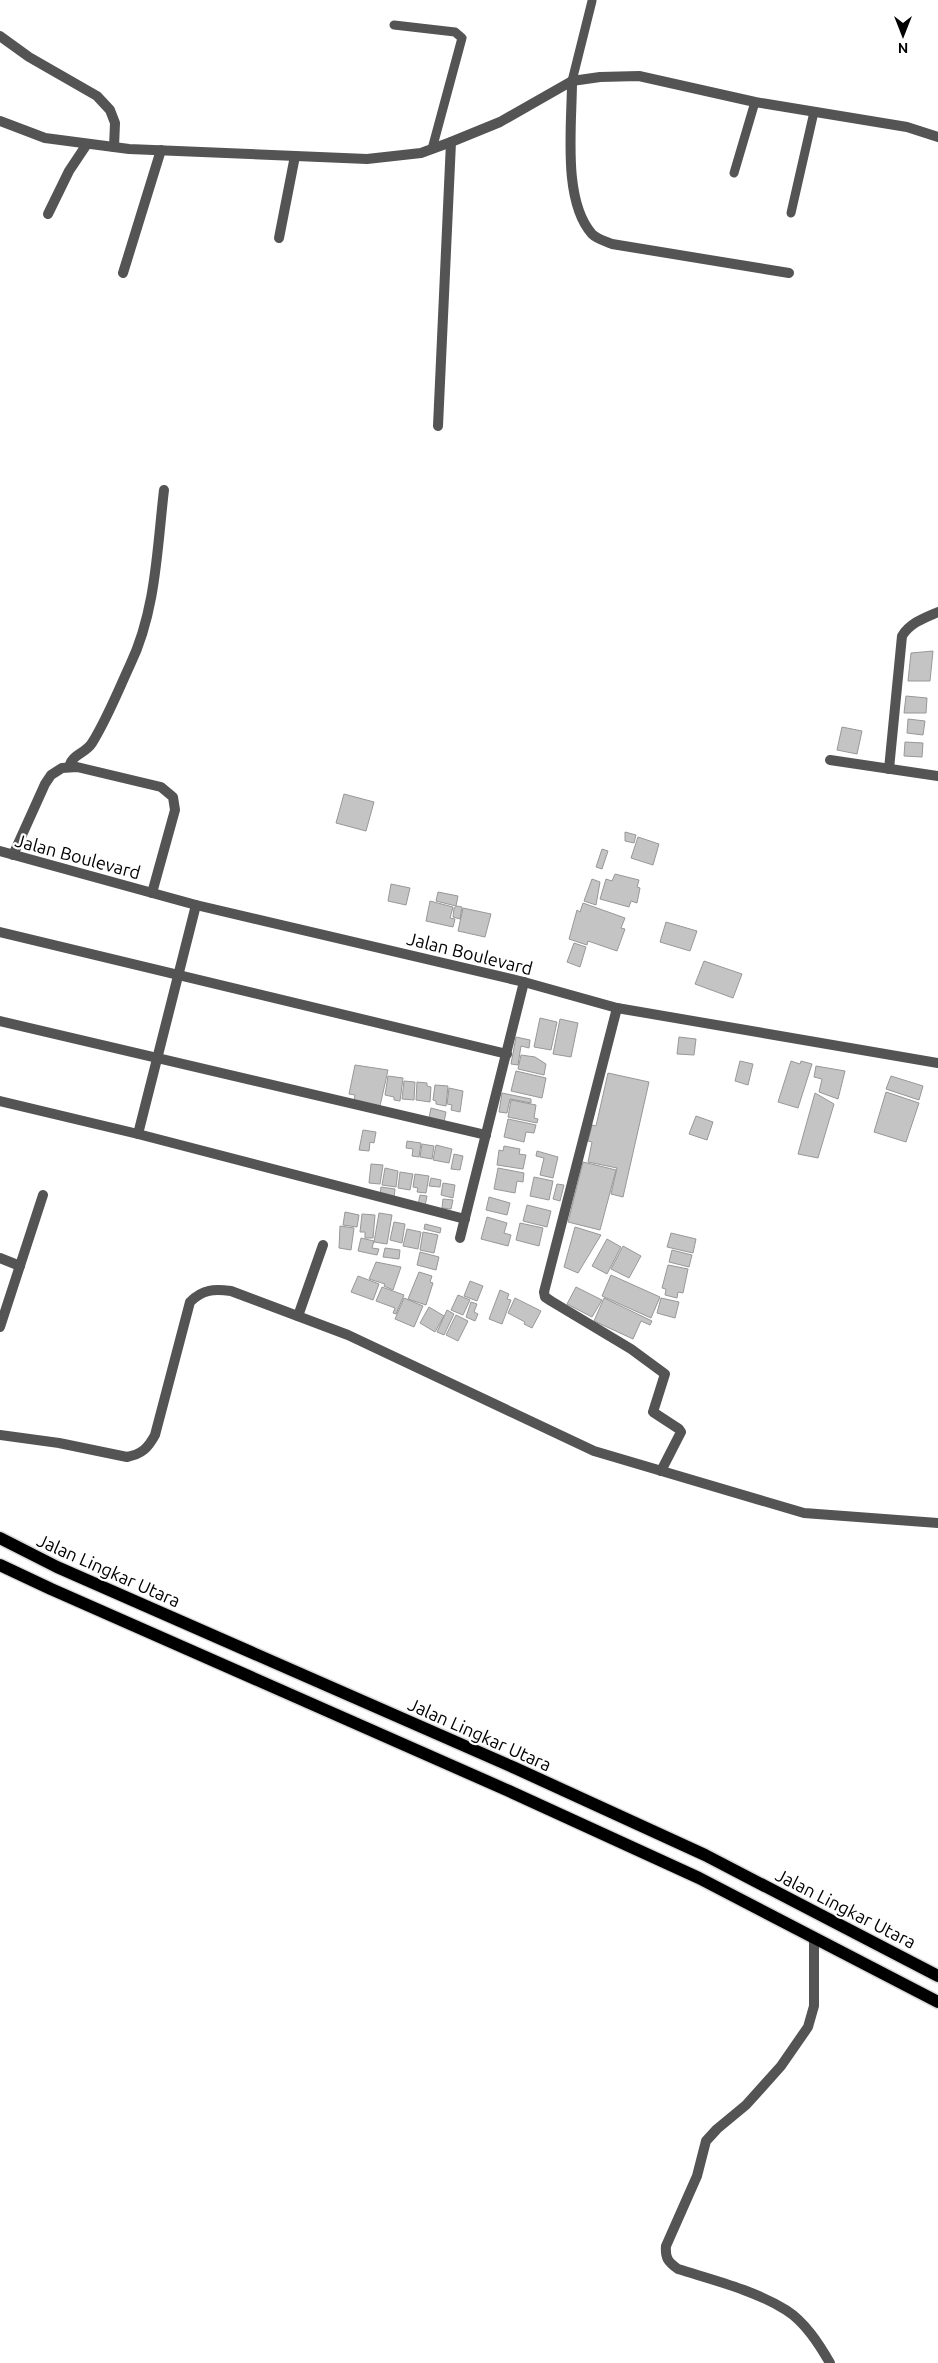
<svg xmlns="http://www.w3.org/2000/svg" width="938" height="2363" viewBox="0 0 938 2363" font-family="Ubuntu,sans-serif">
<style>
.building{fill:#c4c4c4;stroke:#989898}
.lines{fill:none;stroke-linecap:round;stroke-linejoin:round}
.primary-casing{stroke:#dbdbdb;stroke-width:15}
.service{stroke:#545454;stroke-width:9}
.minor{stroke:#545454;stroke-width:10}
.primary{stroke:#000;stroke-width:12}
.labels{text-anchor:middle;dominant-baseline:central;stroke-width:4.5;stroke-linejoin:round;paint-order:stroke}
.street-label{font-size:18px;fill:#000;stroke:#fff}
</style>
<rect width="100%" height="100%" fill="#fff"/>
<!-- building -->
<g class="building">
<path d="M933 651 930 681H908L911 653Z"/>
<path d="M906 696 927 698 926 713H904Z"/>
<path d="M908 719 925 721 923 735 907 733Z"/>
<path d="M842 727 862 731 857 754 837 750Z"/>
<path d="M905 742 923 743 922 757 904 756Z"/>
<path d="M344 794 374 802 366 831 336 823Z"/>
<path d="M625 832 636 835 634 843 625 841Z"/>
<path d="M638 837 659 844 653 865 631 858Z"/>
<path d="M602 849 608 851 602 869 596 867Z"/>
<path d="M615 874 639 880 637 887 640 888 637 903 631 901 629 907 600 899 606 879 612 881Z"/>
<path d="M592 879 600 882 596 905 584 901Z"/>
<path d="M391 884 410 888 406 905 388 901Z"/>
<path d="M438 892 458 896 456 906 436 901Z"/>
<path d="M430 901 453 907 450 918 455 919 453 927 426 921Z"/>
<path d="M583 903 625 918 621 928 625 929 617 951 588 941 587 945 569 939 577 910 580 912Z"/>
<path d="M457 906 462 907 460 919 453 917 454 908Z"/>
<path d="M463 908 491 914 485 937 458 931Z"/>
<path d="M666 922 697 931 690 951 660 942Z"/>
<path d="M574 943 586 947 580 967 567 962Z"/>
<path d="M704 961 742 974 733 998 695 984Z"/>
<path d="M540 1018 557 1022 551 1050 534 1047Z"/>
<path d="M560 1019 578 1023 571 1057 553 1054Z"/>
<path d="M516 1037 530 1040 529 1048 521 1046 518 1065 511 1064Z"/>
<path d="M679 1037 696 1039 694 1055 677 1054Z"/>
<path d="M521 1055 535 1057 546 1064 544 1075 518 1069Z"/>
<path d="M740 1061 753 1064 748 1085 735 1081Z"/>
<path d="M791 1061 800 1064 801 1061 812 1064 798 1108 778 1102Z"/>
<path d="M355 1065 388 1070 380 1106 354 1101 355 1095 349 1094Z"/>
<path d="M816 1066 845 1071 838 1099 819 1092 822 1079 814 1077Z"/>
<path d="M516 1071 546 1078 542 1098 511 1091Z"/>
<path d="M608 1073 649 1082 623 1197 611 1194 617 1168 588 1162 592 1142 588 1141 592 1125 596 1126Z"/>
<path d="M388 1076 403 1078 400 1101 394 1100V1097L385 1095Z"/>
<path d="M891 1076 923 1086 919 1100 886 1089Z"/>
<path d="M404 1081 415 1082 414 1100 402 1099Z"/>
<path d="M417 1082 427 1083V1086L431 1087 430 1102 416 1100Z"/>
<path d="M435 1085 448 1086 446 1106 436 1104V1101L433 1100Z"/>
<path d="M449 1088 463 1091 460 1112 451 1110 452 1105 447 1104Z"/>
<path d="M886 1092 919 1103 906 1142 874 1132Z"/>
<path d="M502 1093 531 1099V1103L510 1099 507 1113 499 1112Z"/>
<path d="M815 1093 834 1104 818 1158 798 1154Z"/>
<path d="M511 1100 536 1105 534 1118 538 1119 537 1123 508 1117Z"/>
<path d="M431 1108 446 1112 444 1122 429 1118Z"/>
<path d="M696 1116 713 1122 707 1140 689 1134Z"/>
<path d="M508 1119 536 1125 534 1133 526 1132 524 1142 504 1137Z"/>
<path d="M363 1130 376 1132 374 1143 370 1142 369 1151 359 1150Z"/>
<path d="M407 1141 421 1143 419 1157 412 1156 413 1149 406 1148Z"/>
<path d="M422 1144 434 1146 432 1159 420 1157Z"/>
<path d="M436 1145 452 1149 449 1163 433 1160Z"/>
<path d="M504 1146 520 1149 519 1154 526 1155 523 1169 497 1165 499 1150 503 1151Z"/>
<path d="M537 1151 558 1157 553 1178 540 1175 544 1158 536 1156Z"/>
<path d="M454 1154 463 1156 460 1170 451 1169Z"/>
<path d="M583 1162 616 1170 600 1230 568 1222Z"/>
<path d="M371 1164 383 1165 380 1184 369 1183Z"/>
<path d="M385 1168 398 1171 396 1187 382 1185Z"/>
<path d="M498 1168 524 1173 523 1182 517 1181 515 1193 494 1189Z"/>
<path d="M400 1172 413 1174 410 1190 398 1188Z"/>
<path d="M415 1174 429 1176 426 1193 417 1192 418 1188 413 1187Z"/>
<path d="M534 1177 553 1181 549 1200 530 1196Z"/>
<path d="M431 1178 441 1180 440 1187 429 1186Z"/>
<path d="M443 1183 455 1185 453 1198 441 1195Z"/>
<path d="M557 1184 564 1185 560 1201 553 1199Z"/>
<path d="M381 1187 395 1189 394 1197 380 1195Z"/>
<path d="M420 1195 427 1196 425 1206 418 1205Z"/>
<path d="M489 1197 510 1203 507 1215 486 1210Z"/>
<path d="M443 1199 453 1200 451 1209 442 1208Z"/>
<path d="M527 1205 551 1211 547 1227 523 1221Z"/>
<path d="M345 1212 359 1215 357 1227 343 1225Z"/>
<path d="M379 1213 392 1215 387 1244 374 1242Z"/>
<path d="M362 1214 375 1215 373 1238H365V1232H360Z"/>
<path d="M487 1217 507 1223 504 1233 511 1235 508 1246 481 1239Z"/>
<path d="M394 1222 405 1224 402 1243 390 1240Z"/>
<path d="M520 1223 543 1228 539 1246 516 1240Z"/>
<path d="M425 1224 441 1228 440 1233 424 1229Z"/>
<path d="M340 1226 354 1228 351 1250 339 1248Z"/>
<path d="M575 1227 601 1235 578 1273 564 1267Z"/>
<path d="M407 1229 421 1232 418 1249 403 1246Z"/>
<path d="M423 1232 438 1235 434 1253 420 1250Z"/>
<path d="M671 1233 696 1239 693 1253 667 1247Z"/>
<path d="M361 1238 374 1241 372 1248 379 1249 377 1255 358 1251Z"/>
<path d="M607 1239 621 1247 607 1274 592 1266Z"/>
<path d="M623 1246 641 1256 629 1278 611 1269Z"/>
<path d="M385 1248 400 1250 399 1259 383 1257Z"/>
<path d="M672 1250 692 1255 689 1267 669 1262Z"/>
<path d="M420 1252 439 1257 436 1270 417 1265Z"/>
<path d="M376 1262 401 1267 393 1290 384 1286 385 1284 369 1279Z"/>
<path d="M668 1265 688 1269 683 1293 678 1292 677 1298 665 1295 666 1289 662 1288Z"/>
<path d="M419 1272 432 1276 430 1282 433 1283 426 1305 408 1299Z"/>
<path d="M611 1275 660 1297 651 1318 602 1296Z"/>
<path d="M358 1276 379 1284 373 1300 351 1292Z"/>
<path d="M470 1281 483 1286 477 1301 464 1296Z"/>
<path d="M382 1287 404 1295 396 1314 393 1313 395 1308 376 1301Z"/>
<path d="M576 1287 602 1300 592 1317 567 1304Z"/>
<path d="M500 1290 509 1294 507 1299 511 1300 502 1324 489 1319Z"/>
<path d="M458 1295 470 1300 463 1315 451 1310Z"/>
<path d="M404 1298 423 1306 414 1327 395 1319Z"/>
<path d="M515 1298 541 1311 532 1328 524 1324 525 1322 508 1313Z"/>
<path d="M604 1298 652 1321 650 1325 641 1321 633 1339 594 1321Z"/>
<path d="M661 1298 679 1302 675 1318 657 1313Z"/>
<path d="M471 1302 477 1304 474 1312 478 1314 475 1321 466 1317Z"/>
<path d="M429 1307 444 1316 435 1332 420 1323Z"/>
<path d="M447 1310 454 1314 444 1335 437 1332Z"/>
<path d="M456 1315 468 1321 458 1341 446 1335Z"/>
</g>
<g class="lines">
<defs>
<g id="primary">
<path d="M0 1538 57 1567 515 1768 705 1855 938 1976"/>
<path d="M0 1565 51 1589 509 1791 699 1878 938 2002"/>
</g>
</defs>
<!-- primary casing -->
<use href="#primary" class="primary-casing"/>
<!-- service -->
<g class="service">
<path d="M394 25 455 32 462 38 432 149"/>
<path d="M572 81 592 1"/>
<path d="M734 173 755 102"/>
<path d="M791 213 814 112"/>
</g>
<!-- minor -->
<g class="minor">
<path d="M0 36 29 57 97 96 110 110 115 123 114 147"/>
<path d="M572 81C572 125 562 200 592 234 597 239 605 241 612 244L789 273"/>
<path d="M0 121 45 138 129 149 367 159 421 153 451 142 500 122 572 81 600 77 639 76 755 102 907 127 938 137"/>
<path d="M48 214 69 171 87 144"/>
<path d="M279 238 295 156"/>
<path d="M123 273 161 150"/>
<path d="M438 426 451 142"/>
<path d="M830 760 938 776"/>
<path d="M69 767C72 754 85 754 92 743 107 719 118 691 130 665 156 611 157 549 164 490"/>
<path d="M889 769 902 636C910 623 924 618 938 612"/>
<path d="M0 851 196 905 524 982 617 1008 938 1063"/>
<path d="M13 855 45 784 51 775 62 768 77 767 161 787 173 797 175 810 152 893"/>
<path d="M0 932 507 1054"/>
<path d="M617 1008 544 1292 545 1297 551 1301 631 1349 665 1374 653 1412 679 1429 681 1432 661 1471"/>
<path d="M0 1021 486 1135"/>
<path d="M0 1101 138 1134 465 1219"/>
<path d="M138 1134 196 905"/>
<path d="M460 1238 524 982"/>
<path d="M0 1258 20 1266"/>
<path d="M298 1316 323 1245"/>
<path d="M0 1327 43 1195"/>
<path d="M0 1435 59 1443 127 1457C142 1454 148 1448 155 1435L190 1302C203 1289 214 1289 231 1291L348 1335 594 1451 804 1513 938 1523"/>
<path d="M814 1938V2006L808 2027 781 2066 746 2105 717 2129 706 2141 697 2176 666 2246C665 2258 668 2262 678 2269 713 2280 754 2290 786 2310 805 2322 819 2344 830 2363"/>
</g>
<!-- primary -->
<use href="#primary" class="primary"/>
</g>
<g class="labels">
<!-- street labels -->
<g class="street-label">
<text transform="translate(78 856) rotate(15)">Jalan Boulevard</text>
<text transform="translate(470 953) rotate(14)">Jalan Boulevard</text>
<text transform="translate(109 1570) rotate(24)">Jalan Lingkar Utara</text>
<text transform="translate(480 1734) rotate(24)">Jalan Lingkar Utara</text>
<text transform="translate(846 1908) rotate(27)">Jalan Lingkar Utara</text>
</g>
</g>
<!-- north arrow -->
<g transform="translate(903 35) rotate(180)" stroke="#ffffff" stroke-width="4" paint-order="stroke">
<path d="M0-4L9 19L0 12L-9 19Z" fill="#000000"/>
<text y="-8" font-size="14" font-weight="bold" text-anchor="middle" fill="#000000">N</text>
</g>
</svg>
